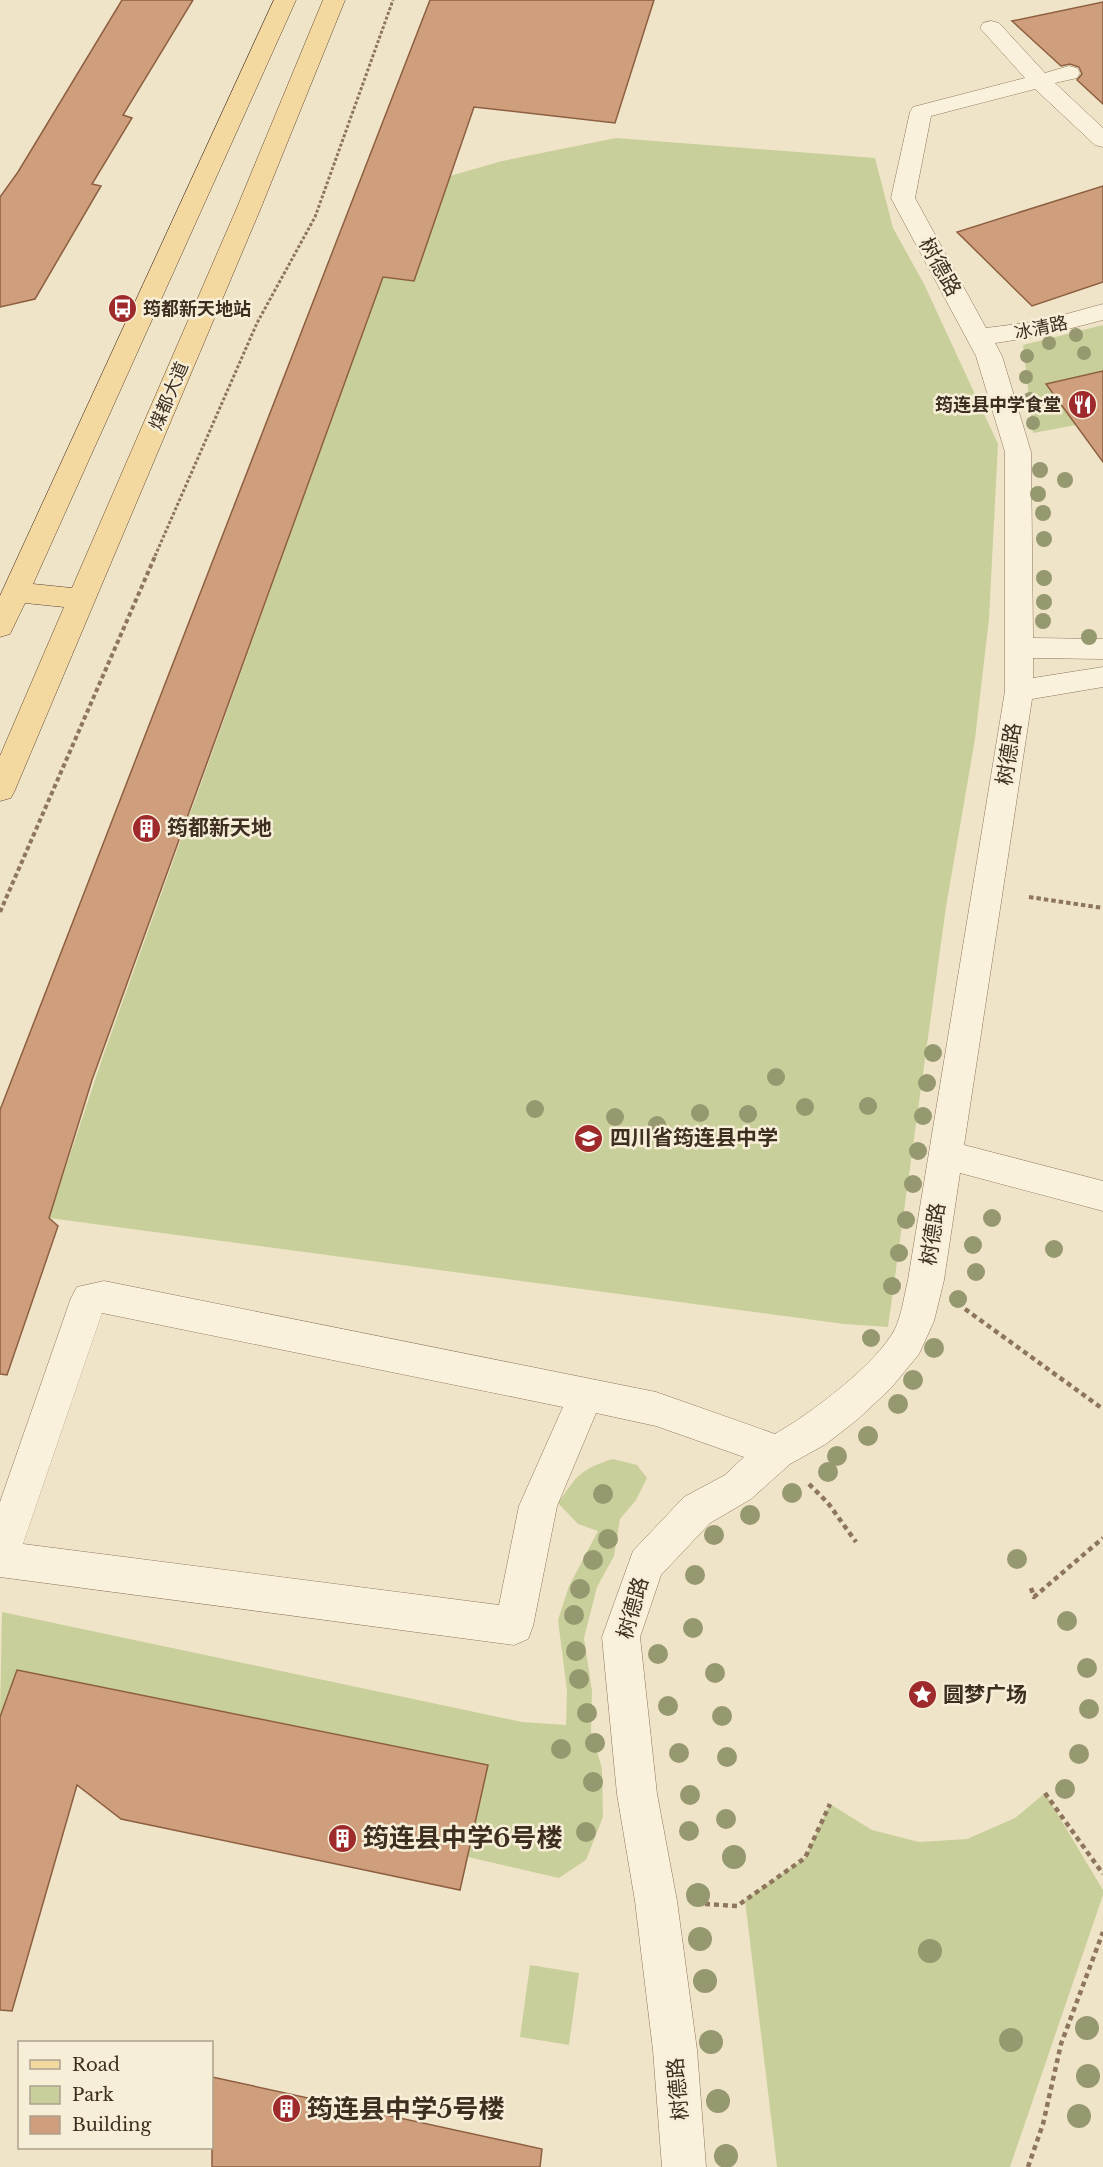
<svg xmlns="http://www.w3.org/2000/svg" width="1103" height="2167" viewBox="0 0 1103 2167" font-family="'Libre Baskerville','Noto Sans SC',serif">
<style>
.green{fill:#c9cf9b}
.building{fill:#cf9f7d;stroke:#8d5f41;stroke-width:1.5}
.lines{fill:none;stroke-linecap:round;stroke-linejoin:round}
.minor-casing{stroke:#8d765c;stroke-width:1}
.major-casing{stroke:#5b4430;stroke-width:1}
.path-far2{stroke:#8d765c;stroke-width:3;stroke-dasharray:3 2;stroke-linecap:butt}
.path-far1{stroke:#8d765c;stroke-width:4;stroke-dasharray:4.5 3;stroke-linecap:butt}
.path{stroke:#8d765c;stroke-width:4.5;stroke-dasharray:5 4;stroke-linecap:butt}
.minor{fill:#faf1dc;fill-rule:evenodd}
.major{fill:#f3d9a0;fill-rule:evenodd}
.tree{fill:#96986f}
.labels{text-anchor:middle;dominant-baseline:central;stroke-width:5;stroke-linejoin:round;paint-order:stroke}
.far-poi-label{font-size:18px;font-weight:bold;fill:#3d2e20;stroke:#f7eed8;text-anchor:start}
.far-street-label{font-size:18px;fill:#3d2e20;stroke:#f7eed8}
.street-label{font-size:21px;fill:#3d2e20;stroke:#f7eed8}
.poi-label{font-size:21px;font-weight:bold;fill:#3d2e20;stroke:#f7eed8;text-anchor:start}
.near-poi-label{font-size:26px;font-weight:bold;fill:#3d2e20;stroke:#f7eed8;text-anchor:start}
</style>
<rect width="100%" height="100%" fill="#f0e4c8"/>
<!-- green -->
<g class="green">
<path d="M616 138 875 158 893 228 924 284 998 444 989 619 975 739 946 907 888 1327 844 1324 49 1218 102 1059 383 277 414 280 450 176 502 161Z"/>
<path d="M1103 325V371L1047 385 1076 425 1033 433 1023 345Z"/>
<path d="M613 1459 637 1465 647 1478 636 1500 620 1519 614 1556 597 1587 584 1638 592 1691 591 1732 602 1768 603 1817 586 1860 559 1878 468 1857 488 1765 17 1670 0 1717 2 1612 522 1722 566 1725 567 1691 558 1620 569 1586 598 1531 578 1524 558 1503C577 1476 580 1469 613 1459Z"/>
<path d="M1045 1793 1103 1890V1895L1010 2167H777L745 1900 805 1858 830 1804 872 1830 919 1842 967 1839 1015 1818Z"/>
<path d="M530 1965 579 1973 569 2045 520 2037Z"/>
</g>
<!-- building -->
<g class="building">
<path d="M122 0H193L123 115 132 118 92 184 101 186 35 299 0 307V197L18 172Z"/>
<path d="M430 0H654L615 123 474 107 414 281 383 277 92 1080 49 1218 58 1226 7 1375 0 1374V1110Z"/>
<path d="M1103 2V104L1077 80 1082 74 1079 67 1070 64 1061 66 1012 21Z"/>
<path d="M1103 186V282L1032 306 957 232Z"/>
<path d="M1103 371V462L1046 384Z"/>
<path d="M17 1670 488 1765 460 1890 121 1819 77 1785 12 2011 0 2010V1717Z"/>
<path d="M212 2077 542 2149 540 2167H212Z"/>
</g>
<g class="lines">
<defs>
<path id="minor" d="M991 21 999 23 1045 73 1069 66 1077 68 1080 73 1077 78 1055 83 1103 128V147L1095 145 1035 89 931 116 915 198 986 328 1041 321 1103 304V320L1041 336 995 343 1002 356 1031 452 1033 638 1103 639V659L1033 658V678L1103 667V687L1032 699 964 1145 1103 1181V1211L960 1173 944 1280 934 1321 919 1354 891 1388 858 1419 826 1444 790 1464 751 1499 710 1523 661 1575 640 1637 657 1794 677 1901 697 2050 706 2167H662L653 2050 635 1901 617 1794 602 1637 633 1551 684 1497 725 1475 744 1457 656 1426 596 1413 557 1506 533 1626 528 1639 514 1645 0 1577V1502L71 1298 77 1287 104 1281 656 1392 775 1434C810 1414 876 1365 895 1329 902 1314 904 1296 908 1280L1005 691V452L976 356 891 198 910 112 913 107 1025 78 980 28 983 23ZM102 1313 563 1407 519 1506 499 1605 23 1544Z"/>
<path id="major" d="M274 0H296L33 584 72 588 236 210 323 0H345L260 210 15 790 11 798 0 801V756L64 607 25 603 10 634 0 637V596Z"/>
</defs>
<!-- minor casing -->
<use href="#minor" class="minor-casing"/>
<!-- major casing -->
<use href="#major" class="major-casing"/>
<!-- path-far2 -->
<path class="path-far2" d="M155 556 257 323 315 217 393 0"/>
<!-- path-far1 -->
<g class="path-far1">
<path d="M1029 897 1103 908"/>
<path d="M0 912 156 554"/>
</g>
<!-- path -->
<g class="path">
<path d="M965 1309 1103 1409"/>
<path d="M809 1484 828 1503 856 1542"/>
<path d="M1031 1588 1034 1597 1103 1538"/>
<path d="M1045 1793 1103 1874"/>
<path d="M705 1904 737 1906 805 1858 830 1804"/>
<path d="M1028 2167 1043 2124 1061 2044 1103 1932"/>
</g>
<!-- minor -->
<use href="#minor" class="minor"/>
<!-- major -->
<use href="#major" class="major"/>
</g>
<!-- trees -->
<g class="tree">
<circle cx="1076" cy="335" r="7"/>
<circle cx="1049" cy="343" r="7"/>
<circle cx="1084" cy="353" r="7"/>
<circle cx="1027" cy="356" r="7"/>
<circle cx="1026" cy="377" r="7"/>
<circle cx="1030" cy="399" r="7"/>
<circle cx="1033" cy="423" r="7"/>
<circle cx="1040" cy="470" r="8"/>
<circle cx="1065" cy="480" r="8"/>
<circle cx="1038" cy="494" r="8"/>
<circle cx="1043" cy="513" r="8"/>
<circle cx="1044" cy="539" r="8"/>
<circle cx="1044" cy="578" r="8"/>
<circle cx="1044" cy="602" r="8"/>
<circle cx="1043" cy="621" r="8"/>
<circle cx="1089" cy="637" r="8"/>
<circle cx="933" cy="1053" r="9"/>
<circle cx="776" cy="1077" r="9"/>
<circle cx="927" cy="1083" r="9"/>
<circle cx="868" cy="1106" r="9"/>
<circle cx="805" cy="1107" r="9"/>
<circle cx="535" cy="1109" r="9"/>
<circle cx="700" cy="1113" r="9"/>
<circle cx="748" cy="1114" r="9"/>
<circle cx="923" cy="1116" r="9"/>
<circle cx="615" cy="1117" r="9"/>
<circle cx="657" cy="1125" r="9"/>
<circle cx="918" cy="1151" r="9"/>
<circle cx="913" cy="1184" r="9"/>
<circle cx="992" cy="1218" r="9"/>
<circle cx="906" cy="1220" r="9"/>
<circle cx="973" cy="1245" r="9"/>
<circle cx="1054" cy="1249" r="9"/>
<circle cx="899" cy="1253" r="9"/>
<circle cx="976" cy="1272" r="9"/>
<circle cx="892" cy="1286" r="9"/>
<circle cx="958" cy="1299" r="9"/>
<circle cx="871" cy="1338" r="9"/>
<circle cx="934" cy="1348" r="10"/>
<circle cx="913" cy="1380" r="10"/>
<circle cx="898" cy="1404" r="10"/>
<circle cx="868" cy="1436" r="10"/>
<circle cx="837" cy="1456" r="10"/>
<circle cx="828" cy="1472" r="10"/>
<circle cx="792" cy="1493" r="10"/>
<circle cx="603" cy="1494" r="10"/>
<circle cx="750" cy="1515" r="10"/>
<circle cx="714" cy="1535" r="10"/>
<circle cx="608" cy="1539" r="10"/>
<circle cx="1017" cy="1559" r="10"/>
<circle cx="593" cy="1560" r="10"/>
<circle cx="695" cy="1575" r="10"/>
<circle cx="580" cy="1589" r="10"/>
<circle cx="574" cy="1615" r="10"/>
<circle cx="1067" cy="1621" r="10"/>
<circle cx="693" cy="1628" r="10"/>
<circle cx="576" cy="1651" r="10"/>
<circle cx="658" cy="1654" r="10"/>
<circle cx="1087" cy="1668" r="10"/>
<circle cx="715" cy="1673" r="10"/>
<circle cx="579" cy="1679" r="10"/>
<circle cx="668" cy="1706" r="10"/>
<circle cx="1089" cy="1709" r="10"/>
<circle cx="587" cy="1713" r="10"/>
<circle cx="722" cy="1716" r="10"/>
<circle cx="595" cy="1743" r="10"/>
<circle cx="561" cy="1749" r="10"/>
<circle cx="679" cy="1753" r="10"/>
<circle cx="1079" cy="1754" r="10"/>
<circle cx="727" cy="1757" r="10"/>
<circle cx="593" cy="1782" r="10"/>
<circle cx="1065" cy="1789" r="10"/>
<circle cx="690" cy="1795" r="10"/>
<circle cx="726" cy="1819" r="10"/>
<circle cx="689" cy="1831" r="10"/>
<circle cx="586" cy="1832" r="10"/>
<circle cx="734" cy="1857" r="12"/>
<circle cx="698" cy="1895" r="12"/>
<circle cx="700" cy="1939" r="12"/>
<circle cx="930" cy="1951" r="12"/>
<circle cx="705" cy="1981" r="12"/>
<circle cx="1087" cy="2028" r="12"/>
<circle cx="1011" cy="2040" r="12"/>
<circle cx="711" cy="2042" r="12"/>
<circle cx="1088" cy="2076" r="12"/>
<circle cx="718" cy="2101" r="12"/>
<circle cx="1079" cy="2116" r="12"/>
<circle cx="726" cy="2156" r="12"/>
</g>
<!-- icons -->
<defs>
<symbol id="bus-disc" viewBox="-11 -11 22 22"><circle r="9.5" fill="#9e2a2b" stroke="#f7eed8"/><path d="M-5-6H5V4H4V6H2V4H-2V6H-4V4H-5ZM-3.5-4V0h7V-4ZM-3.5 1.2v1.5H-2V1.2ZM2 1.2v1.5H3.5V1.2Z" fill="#fff"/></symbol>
<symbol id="restaurant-disc" viewBox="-11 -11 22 22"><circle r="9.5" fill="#9e2a2b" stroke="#f7eed8"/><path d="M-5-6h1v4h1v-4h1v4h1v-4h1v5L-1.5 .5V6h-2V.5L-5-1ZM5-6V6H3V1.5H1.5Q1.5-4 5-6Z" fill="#fff"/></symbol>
<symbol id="building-disc" viewBox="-11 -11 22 22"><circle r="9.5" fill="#9e2a2b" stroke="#f7eed8"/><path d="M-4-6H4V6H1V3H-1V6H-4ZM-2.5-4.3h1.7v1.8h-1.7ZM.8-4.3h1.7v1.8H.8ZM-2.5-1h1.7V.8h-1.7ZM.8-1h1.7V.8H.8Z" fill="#fff"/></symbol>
<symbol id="school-disc" viewBox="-11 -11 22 22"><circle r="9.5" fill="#9e2a2b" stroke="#f7eed8"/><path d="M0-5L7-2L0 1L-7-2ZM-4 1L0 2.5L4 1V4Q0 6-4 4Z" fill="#fff"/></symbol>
<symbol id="sight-disc" viewBox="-11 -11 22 22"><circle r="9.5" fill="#9e2a2b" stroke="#f7eed8"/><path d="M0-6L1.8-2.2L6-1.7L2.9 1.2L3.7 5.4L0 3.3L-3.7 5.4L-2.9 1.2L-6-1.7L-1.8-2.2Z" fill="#fff"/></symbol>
</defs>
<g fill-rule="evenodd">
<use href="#bus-disc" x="106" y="292" width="33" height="33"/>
<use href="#restaurant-disc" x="1066" y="388" width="33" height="33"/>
<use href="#building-disc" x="130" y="812" width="33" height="33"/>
<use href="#school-disc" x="572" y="1122" width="33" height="33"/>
<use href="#sight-disc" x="906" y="1678" width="33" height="33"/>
<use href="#building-disc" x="326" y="1822" width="33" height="33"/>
<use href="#building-disc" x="270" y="2092" width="33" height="33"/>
</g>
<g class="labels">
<!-- far-poi labels -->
<g class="far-poi-label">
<text x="143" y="309">筠都新天地站</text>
<text x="1061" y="405" text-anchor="end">筠连县中学食堂</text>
</g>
<!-- far-street labels -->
<g class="far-street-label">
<text transform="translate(1041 328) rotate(-12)">冰清路</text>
<text transform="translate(169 396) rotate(-67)">煤都大道</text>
</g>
<!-- street labels -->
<g class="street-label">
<text transform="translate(940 267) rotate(61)">树德路</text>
<text transform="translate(1009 754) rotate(-81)">树德路</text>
<text transform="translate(933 1234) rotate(-81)">树德路</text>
<text transform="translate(633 1608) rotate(-74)">树德路</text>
<text transform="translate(678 2089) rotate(-95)">树德路</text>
</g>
<!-- poi labels -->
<g class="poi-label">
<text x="167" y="828">筠都新天地</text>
<text x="610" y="1138">四川省筠连县中学</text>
<text x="943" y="1695">圆梦广场</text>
</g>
<!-- near-poi labels -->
<g class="near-poi-label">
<text x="363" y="1838">筠连县中学6号楼</text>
<text x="307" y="2109">筠连县中学5号楼</text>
</g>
</g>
<!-- legend -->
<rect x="18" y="2041" width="195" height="108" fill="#f7eed8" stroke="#ada18e" stroke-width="1.5"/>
<rect x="30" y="2060" width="30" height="9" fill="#f3d9a0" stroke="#ada18e" stroke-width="1.5"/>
<text x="72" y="2071" font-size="18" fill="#3d2e20">Road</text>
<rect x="30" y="2086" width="30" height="18" fill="#c9cf9b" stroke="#ada18e" stroke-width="1.5"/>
<text x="72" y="2101" font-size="18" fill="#3d2e20">Park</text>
<rect x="30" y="2116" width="30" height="18" fill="#cf9f7d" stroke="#ada18e" stroke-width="1.5"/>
<text x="72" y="2131" font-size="18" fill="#3d2e20">Building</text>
</svg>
